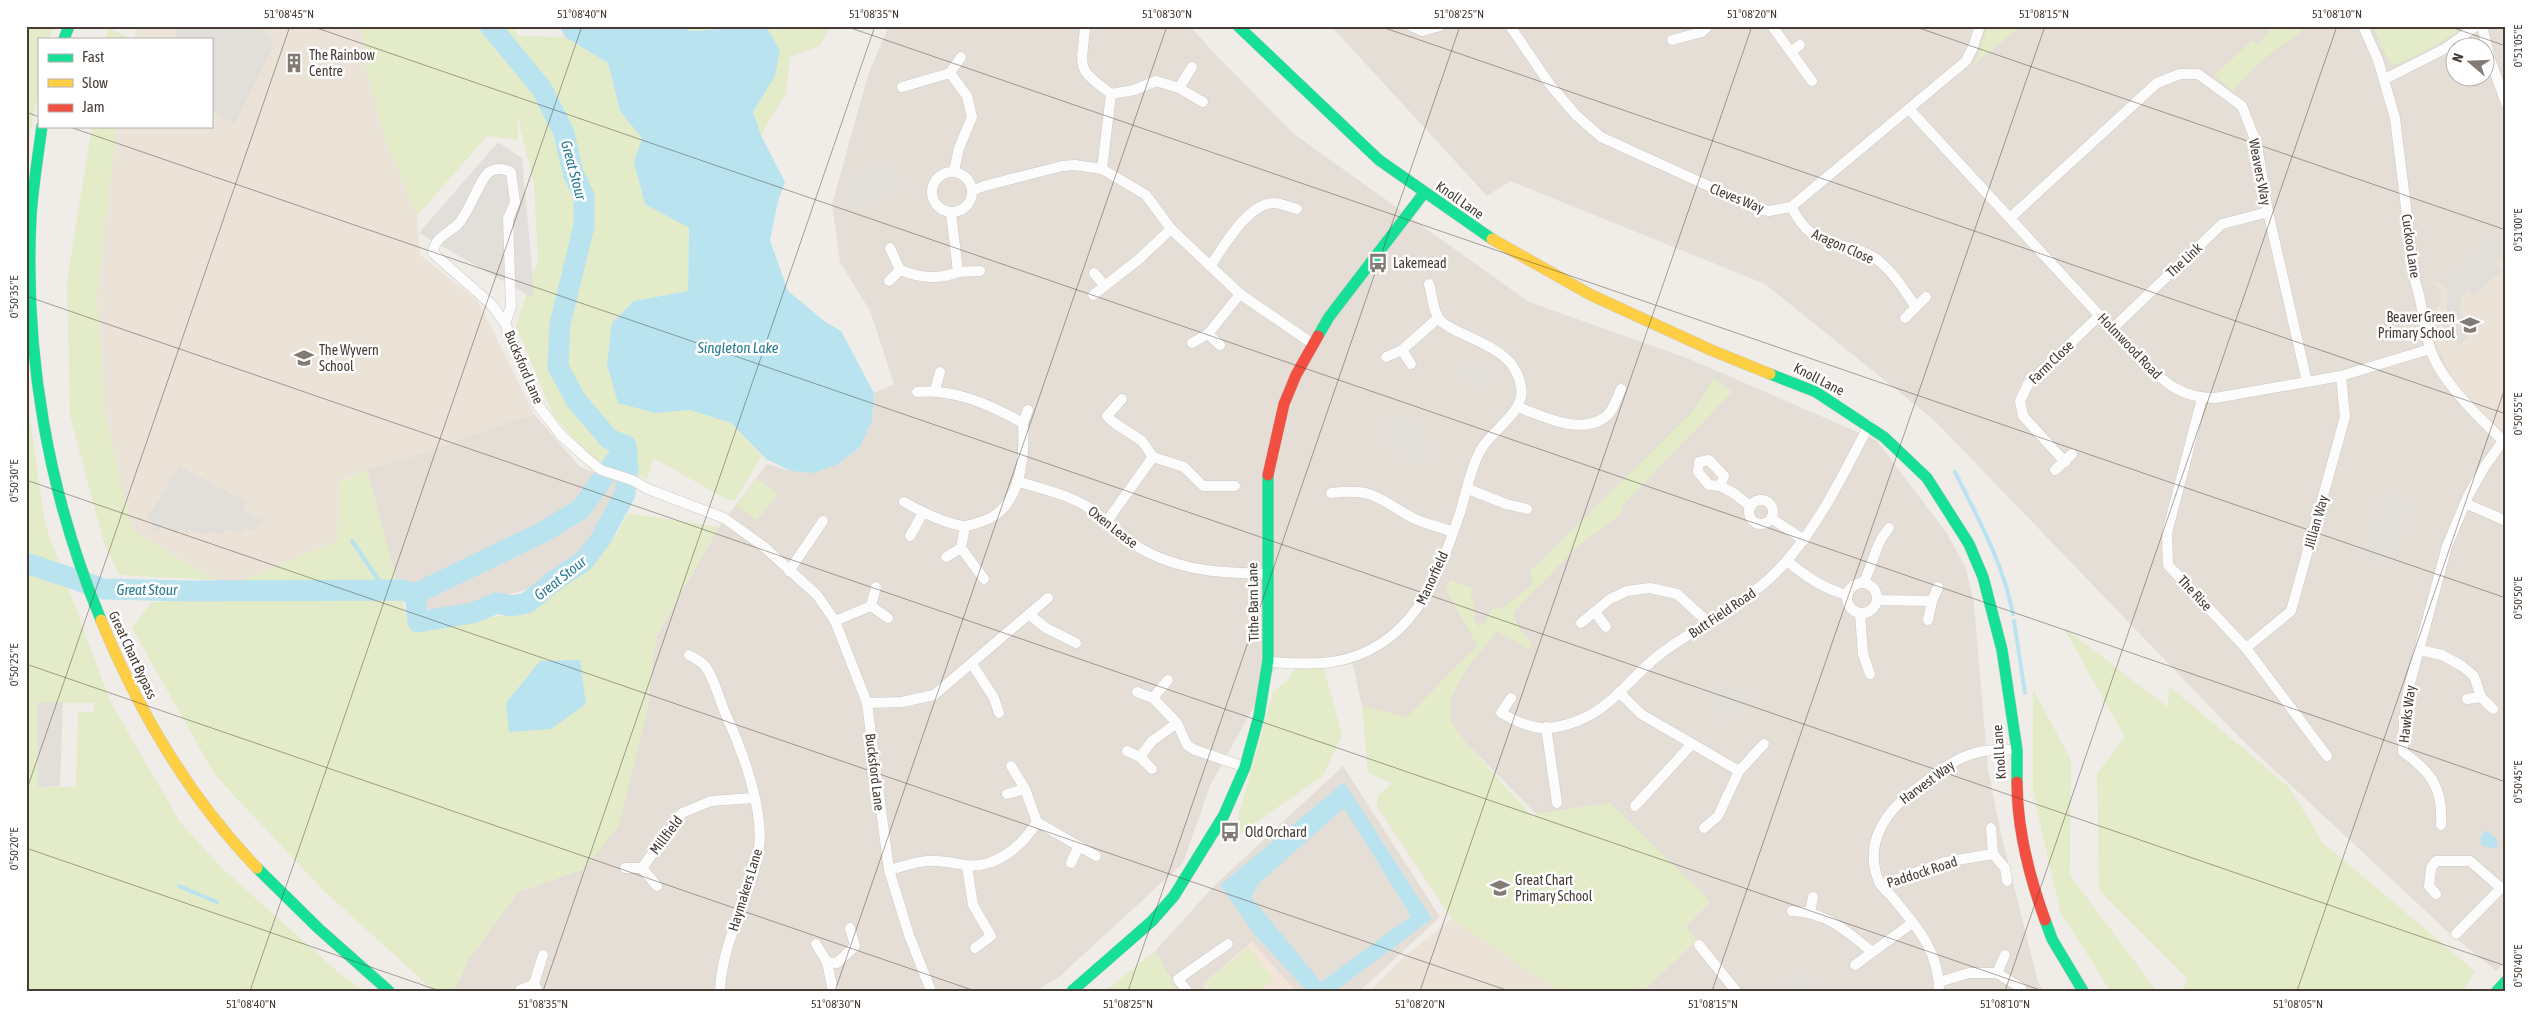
<svg xmlns="http://www.w3.org/2000/svg" width="2532" height="1017" viewBox="0 0 2532 1017" font-family="'Asap Condensed',sans-serif">
<style>
.residential{fill:#e5ded6;fill-rule:evenodd}
.commercial{fill:#f3e5db}
.education{fill:#ebe2d8}
.green{fill:#e3ebc9;fill-rule:evenodd}
.parking{fill:#e2deda}
.water{fill:#b9e4ef;fill-rule:evenodd}
.lines{fill:none;stroke-linecap:round;stroke-linejoin:round}
.stream{stroke:#b9e4ef;stroke-width:4}
.river{stroke:#b9e4ef;stroke-width:21}
.street-casing{stroke:#cdc9c5;stroke-width:11}
.fast-casing{stroke:#d1cac1;stroke-width:12}
.slow-casing{stroke:#d1cac1;stroke-width:12}
.jam-casing{stroke:#d1cac1;stroke-width:12}
.street{stroke:#fdfcfc;stroke-width:10}
.fast{stroke:#16e098;stroke-width:11}
.slow{stroke:#ffcf43;stroke-width:11}
.jam{stroke:#f24e42;stroke-width:11}
.ticks{fill:none;stroke:#463c35;stroke-width:1;stroke-opacity:0.45}
.labels{text-anchor:middle;dominant-baseline:central;stroke-width:5;stroke-linejoin:round;paint-order:stroke}
.poi-label{font-size:14px;fill:#463c35;stroke:#fff;text-anchor:start}
.street-label{font-size:14px;fill:#463c35;stroke:#fff}
.water-label{font-size:15px;font-style:italic;fill:#277b94;stroke:#fff}
.neatline{fill:none;stroke:#463c35;stroke-width:2}
.ticks-label{font-size:12px;text-anchor:middle;fill:#463c35}
</style>
<rect width="100%" height="100%" fill="#f0ede9"/>
<!-- residential -->
<g class="residential">
<path d="M889 26H1190L1214 53 1294 134 1529 302 1687 358 1876 440 1946 532 1966 568 1974 604 1988 769 2001 834 2038 982 2044 991H1643L1696 941 1686 926 1710 902 1610 803 1536 814 1465 742 1431 746 1362 706 1352 662 1275 668 1210 786 1183 863 1059 977 1035 991H454L469 959 518 892 584 869 647 712 656 637 719 527 767 464 791 471 838 464 860 447 872 421 874 393 894 384 870 311 840 262 832 204 869 72Z"/>
<path d="M1331 26H2506V961L2496 971 2448 932 2238 736 1934 420 1765 284 1510 181 1487 196ZM2454 48H2484V78H2454Z"/>
<path d="M534 414 580 467 624 483 591 546 536 587 436 615 397 583 367 469Z"/>
<path d="M1343 766 1440 917 1360 991H1295L1252 942 1205 982V991H1173L1176 988 1155 951 1215 885Z"/>
</g>
<!-- commercial -->
<path class="commercial" d="M1252 942 1295 991H1205L1204 983Z"/>
<!-- education -->
<g class="education">
<path d="M138 26H362L366 69 385 139 417 216 420 255 478 301 534 414 412 457 367 469 340 481 337 541 228 587 132 530 106 417 97 296 117 126H211V39H134Z"/>
<path d="M2496 234 2504 241 2506 239V435L2483 414 2453 379 2434 338V312L2440 303 2441 293 2440 289 2428 281 2442 283Z"/>
<path d="M1378 796 1611 991H1370L1405 956 1452 919 1377 806Z"/>
</g>
<!-- green -->
<g class="green">
<path d="M26 26H53L49 39H39V90L26 154Z"/>
<path d="M362 26H513L518 36 565 37 608 63 620 111 643 138 634 162 645 203 689 228 688 291 634 301 655 413 690 410 731 423 762 456 735 500H728L653 458 647 479 590 458 553 415 516 326 538 259 534 183 517 115 518 140 487 136 417 216 385 139 366 69Z"/>
<path d="M680 26H831L820 46 790 57 786 93 761 135 753 112 775 76 766 27 692 31Z"/>
<path d="M1988 26H2022L1975 63Z"/>
<path d="M2273 26H2308L2257 64 2233 91 2214 75 2252 41 2259 44Z"/>
<path d="M2373 26H2466L2423 53 2394 65 2389 62Z"/>
<path d="M108 28 132 39H106Z"/>
<path d="M92 126H117L97 297 106 417 132 530 216 580 119 575 105 546 70 416 67 281Z"/>
<path d="M1714 378 1732 392 1623 505 1619 516 1579 545 1513 613 1517 624 1533 646 1528 649 1497 631 1468 667 1451 697 1450 720 1465 742 1535 819 1536 814 1610 803 1710 901 1686 926 1697 940 1643 991H1558L1452 919 1377 806 1378 796 1392 783 1368 773 1362 706 1407 717 1477 645 1446 590 1450 580 1474 589 1470 597 1474 602V619L1479 627 1485 623 1488 615 1494 608 1501 609 1533 584 1530 572 1693 411Z"/>
<path d="M26 391 45 524 110 701 180 822 222 868 339 973 364 991H26ZM37 703H94V712H78L76 787H38Z"/>
<path d="M367 469 409 627 511 615 534 608 546 596 592 567 616 535 628 513 719 527 656 637 647 712 619 826 584 869 518 892 469 959 454 991H434L323 890 215 775 132 628 152 602 226 599 228 587 337 541 340 482Z"/>
<path d="M757 478 778 494 757 520 736 506Z"/>
<path d="M2063 627 2168 707 2169 686 2289 787 2323 843 2475 971 2463 991H2182L2188 979 2099 890 2097 774 2125 737Z"/>
<path d="M1295 668H1324L1342 735 1323 776 1232 839 1273 692 1289 679Z"/>
<path d="M2033 689 2071 760 2070 875 2157 991 2109 989 2060 911 2033 792Z"/>
<path d="M1249 947 1274 979 1259 991H1211L1204 983Z"/>
<path d="M1155 951 1176 988 1173 991H1105Z"/>
</g>
<!-- parking -->
<g class="parking">
<path d="M178 26H262L271 40 273 47 235 123 211 111V39H176Z"/>
<path d="M498 142 522 158 532 268 533 298 419 233Z"/>
<path d="M894 163 898 184 888 188 890 197 848 209 845 187 852 176Z"/>
<path d="M2496 234 2504 241 2506 239V253L2496 262 2502 270 2474 296 2467 288 2461 296 2460 313 2466 319 2473 313 2483 324 2460 345 2439 322 2446 315 2447 304V290L2442 283Z"/>
<path d="M1467 361 1494 369 1487 387 1460 378Z"/>
<path d="M1419 419 1421 446H1431L1432 463 1412 464V460L1403 461 1402 448 1393 449V441H1389L1387 420Z"/>
<path d="M179 466 247 502 243 511 261 520 254 531 244 527 239 534 226 529 221 535 210 530 207 535 189 530 187 534 179 529 176 534 161 526 158 533 150 529 153 522 147 518Z"/>
<path d="M2388 492 2413 502 2390 564 2364 554Z"/>
<path d="M1721 684 1731 694 1738 688 1748 698 1724 721 1714 710 1721 704 1711 694Z"/>
<path d="M63 702 60 786 38 787 37 703Z"/>
<path d="M1793 975 1800 981 1805 975 1826 991H1792L1785 985Z"/>
</g>
<!-- water -->
<g class="water">
<path d="M559 26H680L692 31 766 26 780 50 775 76 753 112 761 135 785 182 778 201 770 240 788 291 824 321 841 331 874 393 872 421 860 447 838 464 814 473 791 471 766 459 731 423 690 410 655 413 618 403 607 365 612 323 634 301 688 291 689 228 645 204 634 162 642 138 620 111 608 63 565 37Z"/>
<path d="M580 660 586 704 551 729 509 732 506 703 540 661Z"/>
<path d="M1344 782 1432 919 1335 991H1307L1254 934 1220 885ZM1344 808 1411 916 1321 982 1251 897 1258 884Z"/>
<path d="M2486 830 2497 839V849L2481 845V836Z"/>
</g>
<g class="lines">
<!-- stream -->
<g class="stream">
<path d="M1955 472C1978 518 2003 563 2013 614"/>
<path d="M352 541 384 588 402 590"/>
<path d="M2014 621 2025 693"/>
<path d="M179 886 217 902"/>
</g>
<!-- river -->
<g class="river">
<path d="M26 563 104 589 188 591 402 590 415 594 418 622 473 613 497 603 511 606 527 603 558 578 584 561 600 540 625 494 628 469 626 446 609 439 576 400 558 367 560 324 584 226V196L573 173 564 133 542 89 490 26"/>
<path d="M415 594 543 532 581 509 626 446"/>
</g>
<defs>
<g id="street">
<path d="M1085 26C1082 70 1074 66 1111 94L1102 169"/>
<path d="M1411 26 1422 31 1440 26"/>
<path d="M1510 26 1551 86 1576 115 1601 137 1759 209 1769 211 1791 207 1966 61 1973 47 1980 26"/>
<path d="M1772 26 1812 81"/>
<path d="M2363 26 2378 60 2395 118 2415 281C2423 303 2423 326 2430 348 2439 379 2482 421 2506 443"/>
<path d="M2482 26 2490 59 2506 103"/>
<path d="M1672 40 1702 32 1708 26"/>
<path d="M1791 52 1800 45"/>
<path d="M950 73 961 57"/>
<path d="M2385 79 2446 48 2476 26"/>
<path d="M902 87 950 73 967 96 972 117 959 148 954 171"/>
<path d="M1179 88 1192 67"/>
<path d="M1111 94 1134 90 1156 81 1179 88 1203 102"/>
<path d="M1909 109 2136 355C2161 378 2177 398 2215 398L2341 376 2430 349"/>
<circle cx="952" cy="192" r="20"/>
<path d="M972 191 984 186 1062 166 1075 165 1102 169 1146 195 1171 229 1240 294 1313 344"/>
<path d="M1791 207C1796 215 1801 225 1809 231 1825 245 1852 245 1870 255 1890 266 1903 289 1916 307"/>
<path d="M2010 218 2157 83 2180 74H2198L2242 106 2257 145 2268 212 2307 382"/>
<path d="M890 248 900 270C921 278 938 280 958 272L951 212"/>
<path d="M1210 266C1224 247 1248 202 1275 203 1282 204 1290 207 1297 209"/>
<path d="M958 272 980 271"/>
<path d="M1094 273 1105 286"/>
<path d="M889 281 900 270"/>
<path d="M1093 295 1138 260 1171 229"/>
<path d="M1905 318 1926 297"/>
<path d="M505 323 511 307 508 219 515 202 511 172C504 169 497 167 489 172 479 180 469 214 457 225 447 234 434 238 433 253L491 304 505 323 537 404 560 434 584 456 601 470 632 480 648 489 724 518 763 546 817 595 835 621 867 703 889 870 909 935 931 991"/>
<path d="M2112 329 2222 224 2268 212"/>
<path d="M1208 334 1220 345"/>
<path d="M1192 343 1208 334 1240 294"/>
<path d="M1402 350 1411 364"/>
<path d="M1386 357 1402 350 1438 318"/>
<path d="M935 390 940 372"/>
<path d="M2202 398 2167 533 2168 565 2246 648 2327 756"/>
<path d="M1122 399 1107 416 1113 422 1142 441 1153 457 1184 467 1203 486H1235"/>
<path d="M1518 407C1543 416 1578 435 1604 418 1613 412 1617 398 1621 389"/>
<path d="M1023 423 1028 410"/>
<path d="M2065 462 2023 416 2020 401 2028 384 2100 315"/>
<path d="M2055 470 2072 454"/>
<path d="M1017 481C1041 489 1068 494 1089 508 1111 522 1124 541 1149 553 1187 572 1226 573 1268 574"/>
<path d="M1720 486 1724 476 1709 460 1699 462 1698 472 1709 485 1720 486 1735 494 1751 507"/>
<path d="M1468 489 1506 504 1527 509"/>
<path d="M1331 493C1376 488 1376 498 1413 518 1425 524 1440 527 1453 532"/>
<circle cx="1761" cy="512" r="12"/>
<path d="M904 502C920 511 945 524 964 526 970 526 977 523 983 521 1021 509 1025 457 1023 423 991 405 953 388 917 392"/>
<path d="M2465 503 2506 521"/>
<path d="M1771 518 1804 540"/>
<path d="M1107 521 1153 457"/>
<path d="M965 526 961 548 984 579"/>
<path d="M910 536 923 513"/>
<path d="M946 557 961 548"/>
<path d="M1787 561C1807 577 1822 588 1847 595"/>
<path d="M789 571 823 521"/>
<circle cx="1862" cy="598" r="15"/>
<path d="M1863 583C1874 564 1874 545 1889 528"/>
<path d="M876 587 871 606 888 618"/>
<path d="M1877 600 1932 601 1928 620"/>
<path d="M1932 601 1938 587"/>
<path d="M1595 612 1606 627"/>
<path d="M1860 613 1863 654 1870 674"/>
<path d="M1030 615 1046 628 1076 643"/>
<path d="M835 621 871 606"/>
<path d="M1581 623 1610 599 1627 591 1650 588 1677 594 1708 622"/>
<path d="M2246 648 2291 611 2345 417 2341 376"/>
<path d="M2419 650 2442 655 2462 666 2474 676 2481 697 2493 709"/>
<path d="M689 655C694 658 702 662 705 666 714 677 720 702 726 715 742 749 764 810 759 847 752 896 722 938 720 991"/>
<path d="M1268 662C1289 663 1311 665 1332 662 1412 649 1437 580 1460 513 1466 493 1470 470 1480 451 1491 430 1526 412 1521 387 1516 354 1485 345 1459 332 1452 328 1445 326 1440 320 1433 312 1432 294 1429 284"/>
<path d="M972 664 994 698 999 713"/>
<path d="M1137 692 1153 698 1177 723 1187 745 1195 750 1245 767"/>
<path d="M1619 692 1641 714 1739 771"/>
<path d="M1153 698 1168 680"/>
<path d="M1511 698 1501 713C1531 730 1547 733 1580 720 1611 708 1633 675 1659 655 1703 622 1754 601 1789 558 1822 519 1845 471 1869 425"/>
<path d="M2467 699 2481 697"/>
<path d="M867 703 902 702 934 695 1048 598"/>
<path d="M1546 727 1557 803"/>
<path d="M1127 751 1140 757 1152 769"/>
<path d="M1140 757 1152 741 1177 723"/>
<path d="M1011 766 1025 789 1037 822 1096 856"/>
<path d="M1007 794 1025 789"/>
<path d="M1635 806 1691 745"/>
<path d="M2441 825C2443 789 2432 772 2403 752L2404 719 2409 687 2447 546 2468 496 2485 466 2503 441"/>
<path d="M1704 828 1718 816 1739 771 1764 744"/>
<path d="M1991 828 1993 854 2005 868 2007 881"/>
<path d="M1071 863 1079 846"/>
<path d="M967 866 973 905 991 936 975 948"/>
<path d="M625 868H642L657 886"/>
<path d="M642 868 682 813 711 801 753 798"/>
<path d="M889 870C901 867 914 862 927 861 940 860 952 863 965 865 996 869 1022 846 1037 822"/>
<path d="M1881 885 1945 862 1993 854"/>
<path d="M2436 894 2429 886 2431 868 2436 861H2470L2501 888"/>
<path d="M1792 911C1826 912 1847 931 1872 952"/>
<path d="M1810 912 1813 897"/>
<path d="M2456 934 2501 888 2506 887"/>
<path d="M816 944 827 962 833 991"/>
<path d="M1699 945 1736 991"/>
<path d="M827 962 837 963 855 946 850 928"/>
<path d="M1855 965 1912 923"/>
<path d="M1997 973 2005 955"/>
<path d="M1939 982 1969 973H1997L2021 988"/>
<path d="M520 990 534 984"/>
<path d="M538 991 534 984 543 955"/>
<path d="M1187 991 1178 979 1228 944"/>
<path d="M1939 991C1939 951 1917 927 1893 898 1889 893 1883 889 1880 884 1861 842 1888 808 1921 785 1957 758 1971 747 2017 750"/>
</g>
<g id="fast">
<path d="M1238 26 1379 160 1492 239"/>
<path d="M64 39 69 26"/>
<path d="M42 126C38 156 33 186 31 216 24 355 48 493 101 620"/>
<path d="M1318 336 1329 317 1424 193"/>
<path d="M1770 374 1816 392 1884 437 1927 478 1969 544 1983 577 2002 650 2017 750V782"/>
<path d="M257 868 318 928 389 991"/>
<path d="M2045 920 2052 939 2083 991"/>
<path d="M1072 991 1152 921 1174 896 1224 815 1245 767 1259 716 1268 660V475"/>
<path d="M2497 991 2506 981"/>
</g>
<g id="slow">
<path d="M1492 239 1591 295 1711 350 1770 374"/>
<path d="M101 620C138 710 189 797 257 868"/>
</g>
<g id="jam">
<path d="M1268 475 1284 404 1296 375 1318 336"/>
<path d="M2017 782C2017 828 2029 876 2045 920"/>
</g>
</defs>
<!-- street casing -->
<use href="#street" class="street-casing"/>
<!-- fast casing -->
<use href="#fast" class="fast-casing"/>
<!-- slow casing -->
<use href="#slow" class="slow-casing"/>
<!-- jam casing -->
<use href="#jam" class="jam-casing"/>
<!-- street -->
<use href="#street" class="street"/>
<!-- fast -->
<use href="#fast" class="fast"/>
<!-- slow -->
<use href="#slow" class="slow"/>
<!-- jam -->
<use href="#jam" class="jam"/>
</g>
<!-- ticks -->
<path class="ticks" d="M311 26 2506 782M845 26 2506 598M1379 26 2506 414M1913 26 2506 230M2448 26 2506 46M26 112 39 117M67 126 2506 966M26 296 2043 991M26 480 1509 991M26 664 975 991M26 792 290 26M26 848 440 991M250 991 582 26M543 991 875 26M835 991 1167 26M1128 991 1460 26M1420 991 1752 26M1712 991 2045 26M2005 991 2337 26M2297 991 2506 385"/>
<!-- icons -->
<defs>
<symbol id="building-bare" viewBox="-9 -9 18 18"><path d="M-4-6H4V6H1V3H-1V6H-4ZM-2.5-4.3h1.7v1.8h-1.7ZM.8-4.3h1.7v1.8H.8ZM-2.5-1h1.7V.8h-1.7ZM.8-1h1.7V.8H.8Z" fill="#827a74" stroke="#fff" stroke-width="2.5" paint-order="stroke"/></symbol>
<symbol id="bus-bare" viewBox="-9 -9 18 18"><path d="M-5-6H5V4H4V6H2V4H-2V6H-4V4H-5ZM-3.5-4V0h7V-4ZM-3.5 1.2v1.5H-2V1.2ZM2 1.2v1.5H3.5V1.2Z" fill="#827a74" stroke="#fff" stroke-width="2.5" paint-order="stroke"/></symbol>
<symbol id="school-bare" viewBox="-9 -9 18 18"><path d="M0-5L7-2L0 1L-7-2ZM-4 1L0 2.5L4 1V4Q0 6-4 4Z" fill="#827a74" stroke="#fff" stroke-width="2.5" paint-order="stroke"/></symbol>
</defs>
<g fill-rule="evenodd">
<use href="#building-bare" x="280" y="49" width="28" height="28"/>
<use href="#bus-bare" x="1364" y="249" width="28" height="28"/>
<use href="#school-bare" x="2456" y="311" width="28" height="28"/>
<use href="#school-bare" x="290" y="344" width="28" height="28"/>
<use href="#bus-bare" x="1216" y="818" width="28" height="28"/>
<use href="#school-bare" x="1486" y="874" width="28" height="28"/>
</g>
<g class="labels">
<!-- poi labels -->
<g class="poi-label">
<text x="309" y="55">The Rainbow<tspan x="309" dy="16">Centre</tspan></text>
<text x="1393" y="263">Lakemead</text>
<text x="2455" y="317" text-anchor="end">Beaver Green<tspan x="2455" dy="16">Primary School</tspan></text>
<text x="319" y="350">The Wyvern<tspan x="319" dy="16">School</tspan></text>
<text x="1245" y="832">Old Orchard</text>
<text x="1515" y="880">Great Chart<tspan x="1515" dy="16">Primary School</tspan></text>
</g>
<!-- street labels -->
<g class="street-label">
<text transform="translate(2260 172) rotate(79)">Weavers Way</text>
<text transform="translate(1737 198) rotate(22)">Cleves Way</text>
<text transform="translate(1460 200) rotate(35)">Knoll Lane</text>
<text transform="translate(1843 246) rotate(24)">Aragon Close</text>
<text transform="translate(2411 246) rotate(82)">Cuckoo Lane</text>
<text transform="translate(2184 260) rotate(-43)">The Link</text>
<text transform="translate(2130 346) rotate(46)">Holmwood Road</text>
<text transform="translate(2051 362) rotate(-44)">Farm Close</text>
<text transform="translate(524 367) rotate(67)">Bucksford Lane</text>
<text transform="translate(1819 379) rotate(27)">Knoll Lane</text>
<text transform="translate(2316 522) rotate(-74)">Jillian Way</text>
<text transform="translate(1113 527) rotate(38)">Oxen Lease</text>
<text transform="translate(1432 578) rotate(-65)">Manorfield</text>
<text transform="translate(2195 593) rotate(47)">The Rise</text>
<text transform="translate(1253 602) rotate(-91)">Tithe Barn Lane</text>
<text transform="translate(1722 613) rotate(-34)">Butt Field Road</text>
<text transform="translate(133 655) rotate(65)">Great Chart Bypass</text>
<text transform="translate(2407 714) rotate(-83)">Hawks Way</text>
<text transform="translate(1999 752) rotate(-94)">Knoll Lane</text>
<text transform="translate(875 772) rotate(83)">Bucksford Lane</text>
<text transform="translate(1927 782) rotate(-36)">Harvest Way</text>
<text transform="translate(666 835) rotate(-53)">Millfield</text>
<text transform="translate(1922 872) rotate(-18)">Paddock Road</text>
<text transform="translate(745 890) rotate(-73)">Haymakers Lane</text>
</g>
<!-- water labels -->
<g class="water-label">
<text transform="translate(574 170) rotate(75)">Great Stour</text>
<text x="738" y="347">Singleton Lake</text>
<text transform="translate(560 578) rotate(-38)">Great Stour</text>
<text x="147" y="589">Great Stour</text>
</g>
</g>
<!-- border -->
<rect width="2532" height="1017" fill="none" stroke="#ffffff" stroke-width="55"/>
<!-- legend -->
<rect x="38" y="38" width="175" height="90" fill="#ffffff" stroke="#b5b1ae"/>
<rect x="48" y="54" width="25" height="8" fill="#16e098" stroke="#b5b1ae"/>
<text x="82" y="62" font-size="15" fill="#463c35">Fast</text>
<rect x="48" y="79" width="25" height="8" fill="#ffcf43" stroke="#b5b1ae"/>
<text x="82" y="88" font-size="15" fill="#463c35">Slow</text>
<rect x="48" y="104" width="25" height="8" fill="#f24e42" stroke="#b5b1ae"/>
<text x="82" y="112" font-size="15" fill="#463c35">Jam</text>
<!-- north arrow -->
<g transform="translate(2470 62) rotate(289)"><circle r="24" fill="#ffffff" stroke="#b5b1ae"/>
<path d="M0-4L9 19L0 12L-9 19Z" fill="#827a74"/>
<text y="-8" font-size="14" font-weight="bold" text-anchor="middle" fill="#463c35">N</text>
</g>
<rect x="28" y="28" width="2476" height="962" class="neatline"/>
<g class="ticks-label">
<text x="289" y="18">51°08'45"N</text>
<text x="582" y="18">51°08'40"N</text>
<text x="874" y="18">51°08'35"N</text>
<text x="1167" y="18">51°08'30"N</text>
<text x="1459" y="18">51°08'25"N</text>
<text x="1752" y="18">51°08'20"N</text>
<text x="2044" y="18">51°08'15"N</text>
<text x="2337" y="18">51°08'10"N</text>
<text transform="translate(2518 46) rotate(-90)" y="4">0°51'05"E</text>
<text transform="translate(2518 230) rotate(-90)" y="4">0°51'00"E</text>
<text transform="translate(14 297) rotate(-90)" y="4">0°50'35"E</text>
<text transform="translate(2518 414) rotate(-90)" y="4">0°50'55"E</text>
<text transform="translate(14 481) rotate(-90)" y="4">0°50'30"E</text>
<text transform="translate(2518 598) rotate(-90)" y="4">0°50'50"E</text>
<text transform="translate(14 665) rotate(-90)" y="4">0°50'25"E</text>
<text transform="translate(2518 782) rotate(-90)" y="4">0°50'45"E</text>
<text transform="translate(14 849) rotate(-90)" y="4">0°50'20"E</text>
<text transform="translate(2518 966) rotate(-90)" y="4">0°50'40"E</text>
<text x="251" y="1008">51°08'40"N</text>
<text x="543" y="1008">51°08'35"N</text>
<text x="836" y="1008">51°08'30"N</text>
<text x="1128" y="1008">51°08'25"N</text>
<text x="1420" y="1008">51°08'20"N</text>
<text x="1713" y="1008">51°08'15"N</text>
<text x="2005" y="1008">51°08'10"N</text>
<text x="2298" y="1008">51°08'05"N</text>
</g>
</svg>
